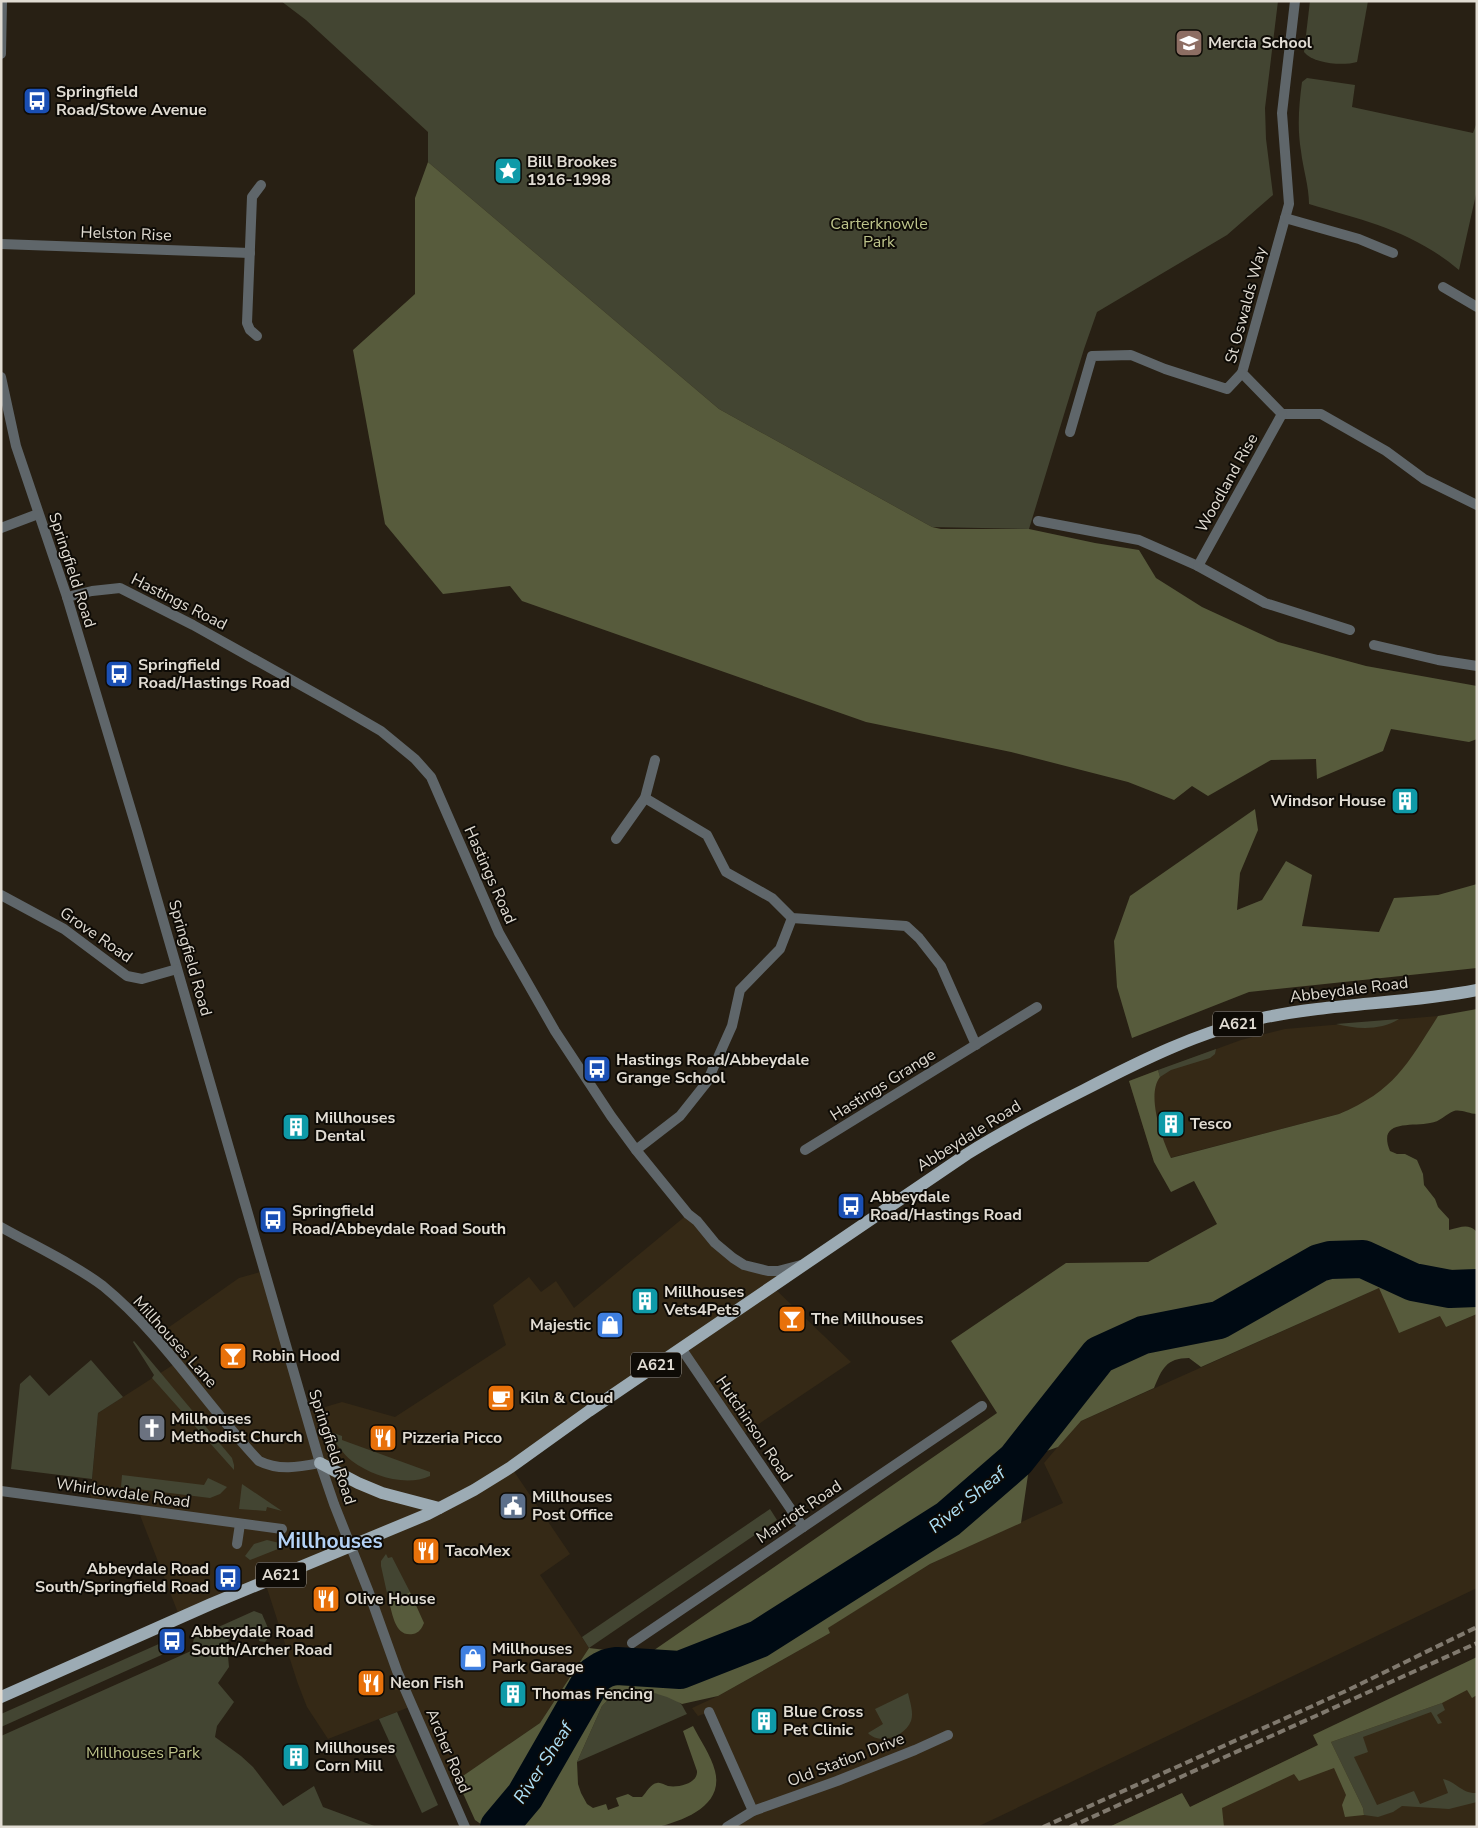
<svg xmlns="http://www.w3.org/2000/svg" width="1478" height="1828" viewBox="0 0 1478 1828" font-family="'Nunito Sans',sans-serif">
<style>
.built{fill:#352916}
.green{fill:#434532}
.forest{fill:#575b3c}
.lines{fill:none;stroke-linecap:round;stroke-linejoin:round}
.river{stroke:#000a13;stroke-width:38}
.minor{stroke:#5f666a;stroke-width:10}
.tertiary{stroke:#5f666a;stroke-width:10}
.primary{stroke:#9cabb4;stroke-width:12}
.rail{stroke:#80796e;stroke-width:4;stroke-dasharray:8 4;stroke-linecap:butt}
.labels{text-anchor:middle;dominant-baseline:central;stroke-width:4;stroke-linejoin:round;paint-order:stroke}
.shield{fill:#0e0b06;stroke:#a29d96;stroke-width:1}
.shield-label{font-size:15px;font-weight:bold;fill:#e1dcd3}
.poi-label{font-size:16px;font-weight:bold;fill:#e1dcd3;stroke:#0e0b06;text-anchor:start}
.park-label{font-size:16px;fill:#bec48b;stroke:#0e0b06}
.street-label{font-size:16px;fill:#e1dcd3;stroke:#0e0b06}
.water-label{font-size:18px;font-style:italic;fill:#aee1f8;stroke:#0e0b06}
.district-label{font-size:21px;font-weight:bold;fill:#b3d1f5;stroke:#0e0b06}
</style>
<rect width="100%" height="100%" fill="#282014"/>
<!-- built -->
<g class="built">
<path d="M1438 1016 1410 1061 1396 1077 1381 1092 1360 1105 1339 1114 1154 1162 1129 1081 1241 1040 1285 1029Z"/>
<path d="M688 1214 744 1265 785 1268 772 1286 851 1362 741 1436 681 1349 511 1467 570 1554 540 1575 589 1648 540 1723 447 1787 412 1706 328 1739 307 1707 298 1684 265 1582 180 1618 138 1510 90 1503 98 1413 176 1363 155 1337 239 1278 264 1271 305 1413 342 1402 395 1417 506 1345 493 1305 529 1277 541 1292 556 1281 574 1308Z"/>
<path d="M1379 1288 1441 1315 1446 1327 1477 1314V1588L977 1827H727L753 1811 709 1712 698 1716 692 1708 718 1696 830 1633 827 1628 930 1564 1063 1503 1044 1463 1079 1422Z"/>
<path d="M1477 1670V1827H1109L1182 1793 1190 1807 1318 1745 1313 1735Z"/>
</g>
<!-- green -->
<g class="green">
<path d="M281 1H1278L1265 108 1266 139 1273 195 1227 235 1097 312 1084 349 1029 529 932 527 719 409 428 162V132L306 20Z"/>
<path d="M1310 1H1368L1357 62C1343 66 1314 64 1304 52Z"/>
<path d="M1307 78 1355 85 1352 107 1473 133 1477 122V190L1459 270C1413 231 1365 221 1309 204 1309 186 1303 169 1301 151 1297 127 1299 105 1302 82Z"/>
<path d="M1399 1019C1380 1031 1356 1029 1336 1024Z"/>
<path d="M1216 1049 1215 1054 1210 1058 1171 1070 1160 1077 1158 1070Z"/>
<path d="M134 1341 232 1458 234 1465V1470L152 1378 154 1375 133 1342Z"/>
<path d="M91 1360 123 1397 98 1413 92 1479 11 1469 20 1384 30 1375 49 1396Z"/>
<path d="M331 1432 342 1436V1440L430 1472V1476C406 1487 372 1476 352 1461 342 1453 336 1443 329 1433Z"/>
<path d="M122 1475 204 1485 208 1478 227 1487 220 1494 210 1498 121 1487Z"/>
<path d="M242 1484 282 1511 267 1507 266 1511 239 1509Z"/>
<path d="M770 1509 777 1520 589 1648 582 1637Z"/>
<path d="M267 1540 288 1545 250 1560 245 1556 254 1544Z"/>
<path d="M386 1554 388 1558 392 1557 410 1592 389 1602 381 1566V1561Z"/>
<path d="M254 1611 262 1614C266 1624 273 1634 265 1642L259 1641 260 1631 254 1627 229 1639 227 1645 229 1667 218 1683 234 1702 217 1726 215 1737 241 1756 253 1767 283 1806 314 1786 323 1807 377 1827H1V1736L191 1651 194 1638Z"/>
<path d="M161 1643 166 1653 1 1727V1714Z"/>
<path d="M639 1691C652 1692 670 1694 681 1704 683 1706 685 1711 687 1714L577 1762 602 1706C613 1694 624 1693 639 1691Z"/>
<path d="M908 1693C910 1702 914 1713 911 1721 905 1737 879 1745 868 1733L883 1724 875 1709Z"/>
<path d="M1442 1703 1445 1710 1437 1715 1442 1723 1438 1724 1431 1712 1363 1737 1368 1752 1354 1757 1377 1805 1414 1791 1420 1804 1448 1793 1443 1779C1455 1781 1462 1794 1477 1793V1802L1449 1809 1402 1806 1393 1812 1378 1817 1364 1815 1363 1808 1331 1742Z"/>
<path d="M397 1712 438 1805 422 1813 379 1719Z"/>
</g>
<!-- forest -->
<g class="forest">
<path d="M428 162 719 409 932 527 941 529H1029L1095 543 1139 550 1156 578 1202 607 1278 642 1366 666 1477 686V739L1469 742 1391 729 1383 751 1317 779 1316 759 1271 760 1208 796 1192 786 1174 800 1128 782 1011 752 866 722 522 601 510 586 443 594 385 524 353 350 415 294V198Z"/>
<path d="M1255 809 1258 830 1240 873 1237 910 1262 900 1286 861 1312 875 1302 926 1379 932 1394 898 1438 895 1477 884V968L1249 992 1132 1038 1117 987 1114 941 1130 896Z"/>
<path d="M1477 1009V1114C1469 1114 1461 1109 1454 1111 1446 1114 1440 1122 1430 1123 1411 1127 1377 1119 1390 1151L1397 1154H1405L1417 1160 1423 1174 1424 1185 1435 1199 1438 1207 1449 1219V1230C1460 1228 1467 1223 1476 1231L1477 1314 1446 1327 1440 1316 1399 1333 1379 1288 1201 1367 1189 1358C1166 1358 1162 1369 1154 1388L1081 1421 1058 1447 1035 1455 1029 1468 1021 1523 930 1564 828 1628 830 1633 718 1696 682 1704 667 1697 651 1692 638 1691 620 1694 609 1699 602 1706 577 1762 578 1784 581 1793 587 1804 593 1808 606 1804 608 1810 619 1806 616 1798 628 1794 633 1797H642C646 1793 651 1783 657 1783 661 1782 664 1785 668 1786 679 1788 698 1783 697 1771L683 1731 693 1726C700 1740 711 1755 715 1771 724 1806 684 1820 658 1827H485L475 1820 457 1780 540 1723 589 1648 647 1655 997 1413 951 1341 1066 1263 1148 1262 1217 1224 1194 1181 1171 1192 1154 1162 1129 1081 1158 1070 1160 1077C1146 1095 1162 1139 1171 1158L1339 1114C1394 1091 1407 1065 1438 1016Z"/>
<path d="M410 1592 424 1623C422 1628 419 1633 413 1634 395 1637 393 1615 389 1602Z"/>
<path d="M1477 1657V1695L1472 1698 1467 1690 1442 1703 1331 1742 1363 1808 1364 1815 1345 1817 1342 1805 1346 1795 1334 1768 1299 1781 1294 1774 1222 1808 1224 1827H1109L1182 1793 1190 1807 1318 1745 1313 1735Z"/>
</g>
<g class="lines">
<!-- river -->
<path class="river" d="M499 1827 525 1796 594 1676C602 1670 607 1667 617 1666L680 1670 759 1639 948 1519 1016 1460 1099 1355 1143 1335 1219 1320 1319 1263 1330 1260 1363 1259 1413 1282 1450 1289 1477 1288"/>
<!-- minor -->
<g class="minor">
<path d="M1295 1 1282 113 1289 204 1242 373 1282 414H1321L1386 451 1424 479 1477 505"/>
<path d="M1 54 2 1"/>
<path d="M1285 218 1359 239 1393 253"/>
<path d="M1 244 250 253"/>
<path d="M1443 287 1477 307"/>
<path d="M257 336 250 330 247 323 252 197 261 185"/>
<path d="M1 377 16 446 67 597 137 830 320 1463"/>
<path d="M1070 432 1092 356 1131 355 1165 369 1227 389 1242 373"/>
<path d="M1038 521 1139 540 1198 566 1265 603 1350 630"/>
<path d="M1 528 38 514"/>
<path d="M1198 566 1282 414"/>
<path d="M67 597 92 591 120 588 193 625 338 706 381 731 415 759 431 777 499 933 555 1031 611 1116 636 1150 688 1214 697 1221 715 1243 733 1258 744 1265 768 1271H778L801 1265"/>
<path d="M1374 645 1438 660 1477 666"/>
<path d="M645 798 707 835 726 872 772 898 792 918 906 926 919 938 941 966 976 1045"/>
<path d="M616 839 645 798 655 760"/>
<path d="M1 895 64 929 127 976 142 979 177 969"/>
<path d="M636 1150 680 1116 707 1082 732 1026 740 990 780 949 792 918"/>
<path d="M805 1150 1037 1007"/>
<path d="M681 1348 803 1527"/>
<path d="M1 1491 282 1529"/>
<path d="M237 1544 240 1524"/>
<path d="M632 1643 982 1406"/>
<path d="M709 1712 753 1811"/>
<path d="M727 1827 753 1811 837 1781 915 1750 948 1735"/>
</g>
<!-- tertiary -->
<path class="tertiary" d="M1 1227C33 1245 74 1264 103 1286 164 1336 205 1404 259 1461 279 1471 299 1467 320 1463L334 1504 368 1590 397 1671 465 1827"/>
<!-- primary -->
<g class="primary">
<path d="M320 1463 358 1483 382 1493 439 1508"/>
<path d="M1 1697 211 1604 428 1514 474 1490 511 1467 589 1411 967 1154C1005 1130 1044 1110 1084 1090 1140 1061 1200 1031 1262 1018 1333 1003 1406 1004 1477 990"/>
</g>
<!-- rail -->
<g class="rail">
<path d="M1043 1827 1348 1690 1477 1627"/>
<path d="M1070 1827 1477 1643"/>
</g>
</g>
<!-- icons -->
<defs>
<symbol id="school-square" viewBox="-11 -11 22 22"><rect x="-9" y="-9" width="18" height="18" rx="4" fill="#8d6e63" stroke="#0e0b06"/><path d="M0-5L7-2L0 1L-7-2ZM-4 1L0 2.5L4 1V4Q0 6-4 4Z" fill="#fff"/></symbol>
<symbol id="bus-square" viewBox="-11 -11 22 22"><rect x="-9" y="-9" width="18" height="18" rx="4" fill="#1a4fb4" stroke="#0e0b06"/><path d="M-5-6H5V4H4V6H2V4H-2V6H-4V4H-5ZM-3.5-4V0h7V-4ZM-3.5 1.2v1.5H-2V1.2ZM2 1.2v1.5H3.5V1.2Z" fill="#fff"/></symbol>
<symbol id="sight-square" viewBox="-11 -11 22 22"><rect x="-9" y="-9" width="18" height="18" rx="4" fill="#0f9aa8" stroke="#0e0b06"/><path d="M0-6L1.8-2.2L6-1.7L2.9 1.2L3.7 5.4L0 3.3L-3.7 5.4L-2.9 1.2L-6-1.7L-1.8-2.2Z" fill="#fff"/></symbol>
<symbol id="building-square" viewBox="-11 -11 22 22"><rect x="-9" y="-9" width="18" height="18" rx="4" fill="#0f9aa8" stroke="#0e0b06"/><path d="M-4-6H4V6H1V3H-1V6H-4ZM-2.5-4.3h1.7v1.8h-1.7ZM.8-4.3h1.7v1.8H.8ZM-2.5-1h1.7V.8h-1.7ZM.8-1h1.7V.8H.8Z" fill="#fff"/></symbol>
<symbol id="bar-square" viewBox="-11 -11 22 22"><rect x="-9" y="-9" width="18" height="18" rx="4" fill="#e8710a" stroke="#0e0b06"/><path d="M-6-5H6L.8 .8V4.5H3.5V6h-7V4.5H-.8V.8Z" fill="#fff"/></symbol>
<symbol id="shop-square" viewBox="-11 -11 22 22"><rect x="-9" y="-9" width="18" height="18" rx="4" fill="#3f7fe0" stroke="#0e0b06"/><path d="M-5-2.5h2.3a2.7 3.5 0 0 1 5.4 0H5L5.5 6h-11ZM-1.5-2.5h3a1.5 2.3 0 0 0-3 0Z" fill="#fff"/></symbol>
<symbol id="cafe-square" viewBox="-11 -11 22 22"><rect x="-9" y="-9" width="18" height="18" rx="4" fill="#e8710a" stroke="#0e0b06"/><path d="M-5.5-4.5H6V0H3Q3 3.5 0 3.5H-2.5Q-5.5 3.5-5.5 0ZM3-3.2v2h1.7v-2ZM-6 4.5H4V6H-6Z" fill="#fff"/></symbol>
<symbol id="church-square" viewBox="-11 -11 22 22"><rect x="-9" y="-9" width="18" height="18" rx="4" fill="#6b7280" stroke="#0e0b06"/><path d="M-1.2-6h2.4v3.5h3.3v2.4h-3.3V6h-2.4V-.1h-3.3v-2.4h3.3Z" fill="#fff"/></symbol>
<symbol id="restaurant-square" viewBox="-11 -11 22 22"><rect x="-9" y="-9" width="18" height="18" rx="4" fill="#e8710a" stroke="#0e0b06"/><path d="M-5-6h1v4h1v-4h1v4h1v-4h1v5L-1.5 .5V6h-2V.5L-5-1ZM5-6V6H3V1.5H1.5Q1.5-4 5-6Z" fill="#fff"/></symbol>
<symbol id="civic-square" viewBox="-11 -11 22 22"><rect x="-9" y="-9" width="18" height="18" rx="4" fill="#5c6f8a" stroke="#0e0b06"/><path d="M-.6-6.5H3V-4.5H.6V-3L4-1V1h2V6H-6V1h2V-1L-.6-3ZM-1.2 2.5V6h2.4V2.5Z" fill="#fff"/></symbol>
</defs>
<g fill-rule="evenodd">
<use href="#school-square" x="1173" y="27" width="32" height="32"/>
<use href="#bus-square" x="21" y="85" width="32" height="32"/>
<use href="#sight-square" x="492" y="155" width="32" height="32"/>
<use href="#bus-square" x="103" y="658" width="32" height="32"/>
<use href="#building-square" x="1389" y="785" width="32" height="32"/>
<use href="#bus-square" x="581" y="1053" width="32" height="32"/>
<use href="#building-square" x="1155" y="1108" width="32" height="32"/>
<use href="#building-square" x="280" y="1111" width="32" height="32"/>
<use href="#bus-square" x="835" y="1190" width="32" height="32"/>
<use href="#bus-square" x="257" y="1204" width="32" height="32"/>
<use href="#building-square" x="629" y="1285" width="32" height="32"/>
<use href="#bar-square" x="776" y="1303" width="32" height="32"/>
<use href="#shop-square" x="594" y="1309" width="32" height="32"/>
<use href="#bar-square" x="217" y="1340" width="32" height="32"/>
<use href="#cafe-square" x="485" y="1382" width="32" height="32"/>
<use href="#church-square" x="136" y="1412" width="32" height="32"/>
<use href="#restaurant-square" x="367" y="1422" width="32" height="32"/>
<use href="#civic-square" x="497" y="1490" width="32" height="32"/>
<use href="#restaurant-square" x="410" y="1535" width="32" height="32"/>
<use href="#bus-square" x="212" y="1562" width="32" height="32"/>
<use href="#restaurant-square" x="310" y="1583" width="32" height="32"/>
<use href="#bus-square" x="156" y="1625" width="32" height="32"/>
<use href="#shop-square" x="457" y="1642" width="32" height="32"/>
<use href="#restaurant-square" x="355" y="1667" width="32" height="32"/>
<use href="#building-square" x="497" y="1678" width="32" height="32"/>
<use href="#building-square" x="748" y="1705" width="32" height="32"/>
<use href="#building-square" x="280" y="1741" width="32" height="32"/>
</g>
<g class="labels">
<!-- shield labels -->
<g class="shield">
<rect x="1213" y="1011.5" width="50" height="25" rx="4"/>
<rect x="631" y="1352.5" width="50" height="25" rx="4"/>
<rect x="256" y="1562.5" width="50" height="25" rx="4"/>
</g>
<g class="shield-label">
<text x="1238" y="1024">A621</text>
<text x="656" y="1365">A621</text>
<text x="281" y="1575">A621</text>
</g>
<!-- poi labels -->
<g class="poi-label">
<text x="1208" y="43">Mercia School</text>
<text x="56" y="92">Springfield<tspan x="56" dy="18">Road/Stowe Avenue</tspan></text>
<text x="527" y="162">Bill Brookes<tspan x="527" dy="18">1916-1998</tspan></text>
<text x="138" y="665">Springfield<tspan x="138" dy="18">Road/Hastings Road</tspan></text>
<text x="1386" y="801" text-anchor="end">Windsor House</text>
<text x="616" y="1060">Hastings Road/Abbeydale<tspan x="616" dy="18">Grange School</tspan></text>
<text x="315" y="1118">Millhouses<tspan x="315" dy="18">Dental</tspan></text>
<text x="1190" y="1124">Tesco</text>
<text x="870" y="1197">Abbeydale<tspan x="870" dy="18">Road/Hastings Road</tspan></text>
<text x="292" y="1211">Springfield<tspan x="292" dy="18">Road/Abbeydale Road South</tspan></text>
<text x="664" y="1292">Millhouses<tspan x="664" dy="18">Vets4Pets</tspan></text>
<text x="811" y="1319">The Millhouses</text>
<text x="591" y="1325" text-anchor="end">Majestic</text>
<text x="252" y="1356">Robin Hood</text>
<text x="520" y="1398">Kiln &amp; Cloud</text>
<text x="171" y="1419">Millhouses<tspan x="171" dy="18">Methodist Church</tspan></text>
<text x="402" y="1438">Pizzeria Picco</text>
<text x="532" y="1497">Millhouses<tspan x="532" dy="18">Post Office</tspan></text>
<text x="445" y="1551">TacoMex</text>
<text x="209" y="1569" text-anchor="end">Abbeydale Road<tspan x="209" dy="18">South/Springfield Road</tspan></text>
<text x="345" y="1599">Olive House</text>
<text x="191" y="1632">Abbeydale Road<tspan x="191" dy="18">South/Archer Road</tspan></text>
<text x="492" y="1649">Millhouses<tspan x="492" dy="18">Park Garage</tspan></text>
<text x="390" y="1683">Neon Fish</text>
<text x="532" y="1694">Thomas Fencing</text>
<text x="783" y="1712">Blue Cross<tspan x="783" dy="18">Pet Clinic</tspan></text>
<text x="315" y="1748">Millhouses<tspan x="315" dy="18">Corn Mill</tspan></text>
</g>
<!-- park labels -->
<g class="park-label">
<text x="879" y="224">Carterknowle<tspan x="879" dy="18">Park</tspan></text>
<text x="143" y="1753">Millhouses Park</text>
</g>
<!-- street labels -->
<g class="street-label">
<text transform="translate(126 234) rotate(2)">Helston Rise</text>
<text transform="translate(1246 305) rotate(-75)">St Oswalds Way</text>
<text transform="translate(1227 483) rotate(-61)">Woodland Rise</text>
<text transform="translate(72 570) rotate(72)">Springfield Road</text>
<text transform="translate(179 602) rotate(27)">Hastings Road</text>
<text transform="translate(490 875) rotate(66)">Hastings Road</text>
<text transform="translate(96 935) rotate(35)">Grove Road</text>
<text transform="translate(190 958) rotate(74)">Springfield Road</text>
<text transform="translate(1349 990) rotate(-7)">Abbeydale Road</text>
<text transform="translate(883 1085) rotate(-32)">Hastings Grange</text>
<text transform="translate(969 1136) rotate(-32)">Abbeydale Road</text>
<text transform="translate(175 1342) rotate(48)">Millhouses Lane</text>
<text transform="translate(754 1429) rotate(56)">Hutchinson Road</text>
<text transform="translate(332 1447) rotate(72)">Springfield Road</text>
<text transform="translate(123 1493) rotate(8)">Whirlowdale Road</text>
<text transform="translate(799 1512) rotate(-34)">Marriott Road</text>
<text transform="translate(448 1751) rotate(67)">Archer Road</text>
<text transform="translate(846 1760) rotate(-21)">Old Station Drive</text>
</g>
<!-- water labels -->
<g class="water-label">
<text transform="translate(967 1500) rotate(-39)">River Sheaf</text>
<text transform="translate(543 1763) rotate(-57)">River Sheaf</text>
</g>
<!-- district labels -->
<g class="district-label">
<text x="330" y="1541">Millhouses</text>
</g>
</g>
<!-- border -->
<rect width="1478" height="1828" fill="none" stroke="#e1dcd3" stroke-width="5"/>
</svg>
